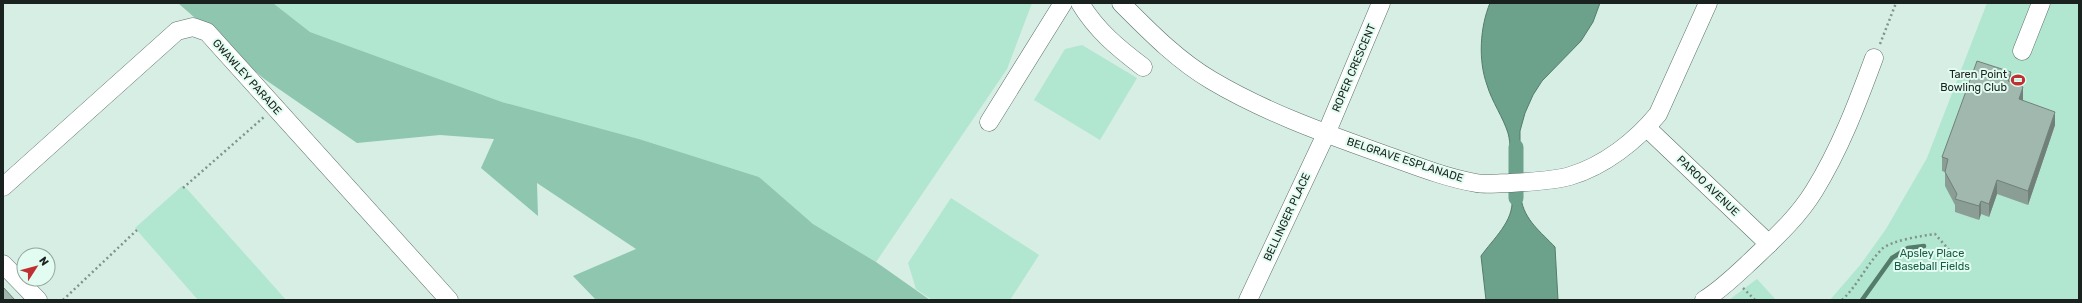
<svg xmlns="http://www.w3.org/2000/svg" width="2082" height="303" viewBox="0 0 2082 303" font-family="Rubik,sans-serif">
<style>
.green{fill:#b1e6d0}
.forest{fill:#8ec6af}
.water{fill:#6ca28c;stroke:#537c6b}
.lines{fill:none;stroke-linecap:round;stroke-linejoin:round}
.stream{stroke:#537c6b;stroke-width:4.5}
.canal{stroke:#6ca28c;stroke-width:15}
.minor-casing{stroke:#5c7269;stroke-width:19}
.path{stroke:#81938b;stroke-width:2.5;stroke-dasharray:2 3;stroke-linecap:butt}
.minor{stroke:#fff;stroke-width:18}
.wall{fill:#8a9e96}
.shaded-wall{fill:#71817a}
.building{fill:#a1b8ae;stroke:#71817a}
.labels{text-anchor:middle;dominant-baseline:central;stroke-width:4;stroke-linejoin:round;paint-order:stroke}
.street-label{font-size:11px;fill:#19221e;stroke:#e3fcf1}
.poi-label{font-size:11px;fill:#19221e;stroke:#e3fcf1;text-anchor:end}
.park-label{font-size:11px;fill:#165b45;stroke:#e3fcf1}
</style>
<rect width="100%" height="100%" fill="#d6eee4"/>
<!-- green -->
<g class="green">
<path d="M273 3H1032L1007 69 876 262 813 224 759 177 639 139 502 102 310 32Z"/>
<path d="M1987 3H2079V300H1830L1861 264 1886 229 1927 158Z"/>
<path d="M1082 45 1137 78 1100 140 1034 100 1065 49Z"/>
<path d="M182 186 187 189 286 300H198L135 228Z"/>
<path d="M951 198 1039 255 1010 300H932L916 289 908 263Z"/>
<path d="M1757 279 1776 300H1729Z"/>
</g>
<!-- forest -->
<path class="forest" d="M178 3H273L310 32 502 102 639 139 759 177 813 224 876 262 930 300H596L573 276 636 249 537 183 538 216 481 168 494 139 440 135 357 143 263 78Z"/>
<!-- water -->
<g class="water">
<path d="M1490 3H1600L1593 22 1581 41 1542 81 1533 95 1525 113 1520 131V166L1511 167C1510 156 1511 144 1508 133 1503 117 1492 102 1487 85 1478 60 1480 27 1490 3Z"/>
<path d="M1521 198C1524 220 1541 232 1555 247L1558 300H1486L1481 256C1493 239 1514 221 1512 199Z"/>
</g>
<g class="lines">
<!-- stream -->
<path class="stream" d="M1862 300 1892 258 1908 248 1924 246"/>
<!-- canal -->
<path class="canal" d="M1516 198V147"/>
<defs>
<g id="minor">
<path d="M1080 3C1096 30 1118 48 1143 67"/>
<path d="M1121 3C1149 31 1177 60 1211 80 1263 111 1321 132 1377 152 1409 163 1442 177 1476 183 1486 185 1498 183 1509 183 1527 182 1553 181 1570 176 1604 166 1636 141 1658 114L1708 3"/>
<path d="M2022 51 2041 3"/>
<path d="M989 122 1063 3"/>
<path d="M1647 128 1769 244"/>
<path d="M3 187 177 31 193 27 207 32 449 300"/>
<path d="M3 264 38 300"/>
<path d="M1248 300 1326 134 1381 3"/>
<path d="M1704 300C1722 289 1738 273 1753 259 1775 238 1798 217 1814 191 1840 149 1857 104 1874 58"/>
</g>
</defs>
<!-- minor casing -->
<use href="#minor" class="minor-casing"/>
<!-- path -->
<g class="path">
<path d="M1880 44 1896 3"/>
<path d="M183 188 264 117"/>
<path d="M1743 288 1755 300"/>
<path d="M63 300 137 230"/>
<path d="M1842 300C1858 285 1867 264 1882 249 1892 240 1922 236 1935 234L1950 251"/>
</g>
<!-- minor -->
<use href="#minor" class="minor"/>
</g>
<!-- wall -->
<path class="wall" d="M2011 82 2023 101 2055 125 2028 205 1997 194 1989 217 1981 214 1979 220 1955 212V205L1945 186V172L1942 171V157Z"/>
<!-- shaded-wall -->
<g class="shaded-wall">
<path d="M2011 72V86L2008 81Z"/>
<path d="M2023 87V100L2019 113V99Z"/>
<path d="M2055 112V125L2028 205V191Z"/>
<path d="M1997 180V194L1989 217V204Z"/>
<path d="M1981 201V214L1979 220V206Z"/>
</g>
<!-- building -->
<g class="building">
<path d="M1977 61 2011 72 2008 81 2023 87 2019 99 2055 112 2028 191 1997 180 1989 204 1981 201 1979 206 1955 199 1957 194 1945 172 1948 159 1942 157Z"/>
<path d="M3 287 15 300H3Z"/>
</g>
<!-- icons -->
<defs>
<symbol id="stadium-bare" viewBox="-9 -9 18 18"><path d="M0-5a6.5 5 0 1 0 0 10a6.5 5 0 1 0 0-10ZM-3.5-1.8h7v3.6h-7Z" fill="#bf3032" stroke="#e3fcf1" stroke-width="2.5" paint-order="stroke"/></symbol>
</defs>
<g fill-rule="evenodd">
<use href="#stadium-bare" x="2008" y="70" width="20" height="20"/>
</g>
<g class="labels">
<!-- street labels -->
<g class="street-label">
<text transform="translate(1354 68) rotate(-67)">ROPER CRESCENT</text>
<text transform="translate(247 77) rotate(48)">GWAWLEY PARADE</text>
<text transform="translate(1405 160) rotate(18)">BELGRAVE ESPLANADE</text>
<text transform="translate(1708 186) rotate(44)">PAROO AVENUE</text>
<text transform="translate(1287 217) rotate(-65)">BELLINGER PLACE</text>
</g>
<!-- poi labels -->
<g class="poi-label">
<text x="2007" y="74">Taren Point<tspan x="2007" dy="13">Bowling Club</tspan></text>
</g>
<!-- park labels -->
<g class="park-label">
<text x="1932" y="253">Apsley Place<tspan x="1932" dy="13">Baseball Fields</tspan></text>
</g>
</g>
<!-- border -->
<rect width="2082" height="303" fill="none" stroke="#19221e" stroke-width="8"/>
<!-- north arrow -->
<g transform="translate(36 267) rotate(54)"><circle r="19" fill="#e3fcf1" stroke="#92a59d"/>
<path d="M0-3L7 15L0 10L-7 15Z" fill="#bf3032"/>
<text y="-6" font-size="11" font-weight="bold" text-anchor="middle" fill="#19221e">N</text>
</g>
</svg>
